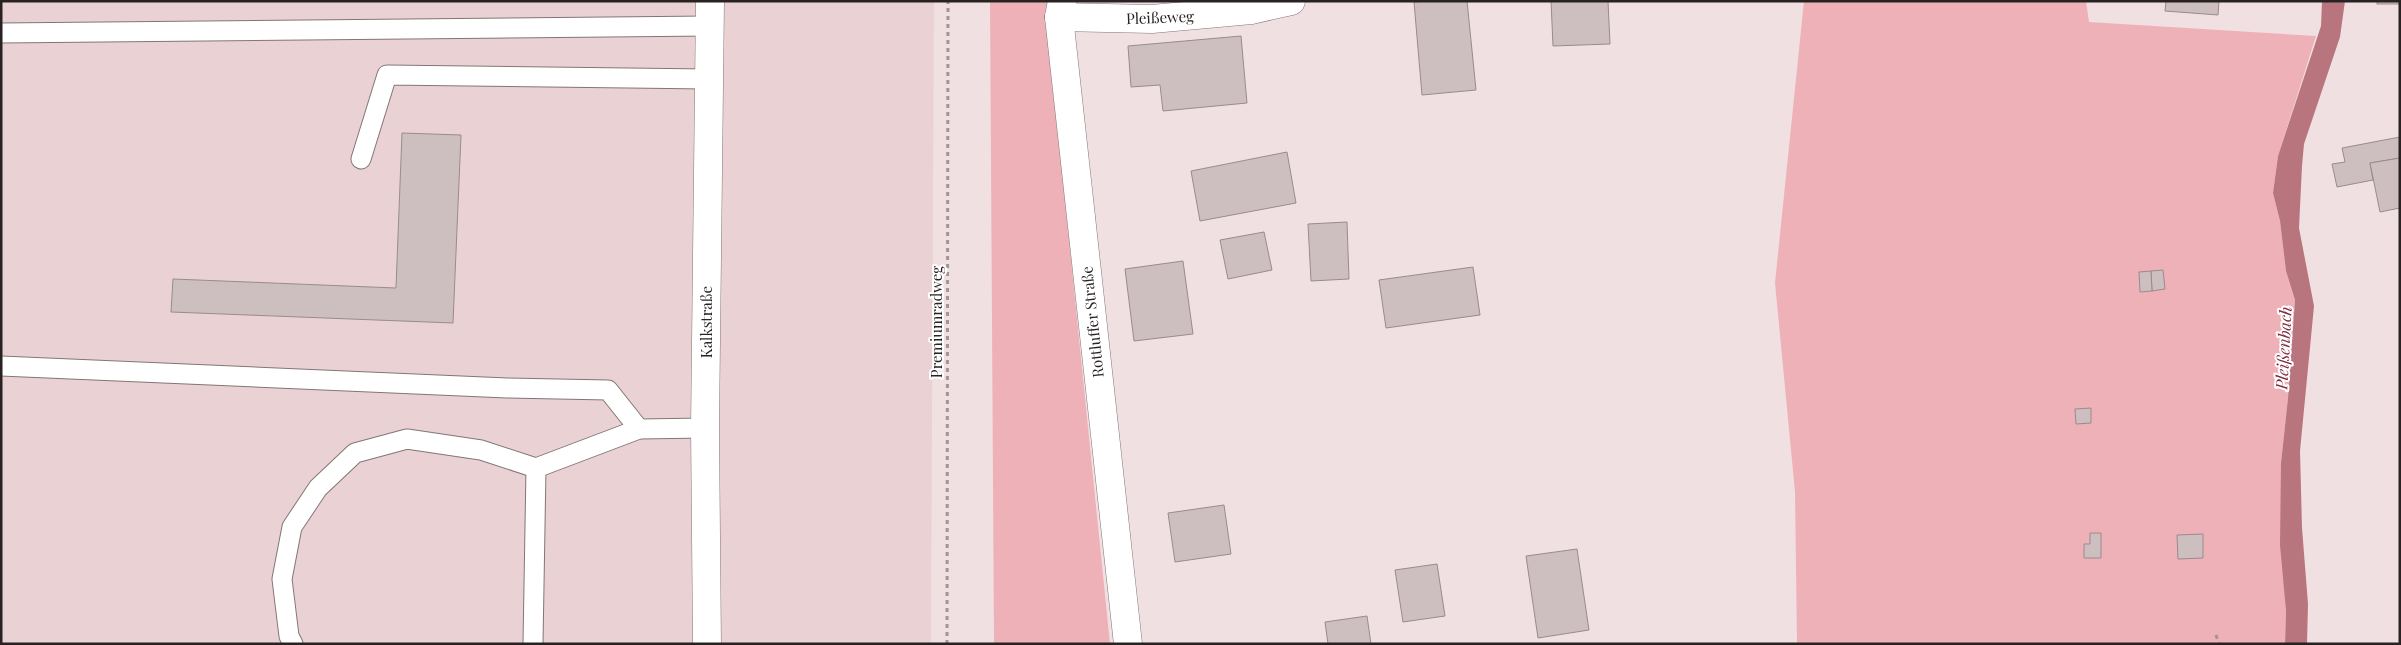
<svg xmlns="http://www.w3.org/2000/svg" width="2401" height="645" viewBox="0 0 2401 645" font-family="'Playfair Display',serif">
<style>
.built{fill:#ead2d4}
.green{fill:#efb1b8}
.water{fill:#b9757d}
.building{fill:#cdbec0;stroke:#998b8c}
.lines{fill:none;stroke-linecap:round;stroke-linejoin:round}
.lane-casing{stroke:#837576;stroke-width:21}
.street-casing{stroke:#837576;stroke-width:29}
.secondary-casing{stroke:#837576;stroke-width:29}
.path{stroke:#a19596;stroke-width:3;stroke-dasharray:4 4;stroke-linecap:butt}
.lane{stroke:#fff;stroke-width:19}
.street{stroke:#fff;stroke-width:28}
.secondary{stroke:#fff;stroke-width:28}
.labels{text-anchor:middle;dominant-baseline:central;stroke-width:4;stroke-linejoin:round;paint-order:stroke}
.street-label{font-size:15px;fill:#282222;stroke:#fff}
.water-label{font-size:16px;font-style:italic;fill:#7c2839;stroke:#fff}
</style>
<rect width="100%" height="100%" fill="#f0e0e2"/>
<!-- built -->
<path class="built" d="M1 1H934L931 644H1Z"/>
<!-- green -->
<g class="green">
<path d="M990 1H1049L1046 13 1110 644H994Z"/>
<path d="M1804 1H2086L2089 22 2316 36 2278 156 2273 193 2280 221 2286 271 2295 300 2288 398 2281 463 2286 611 2285 644H1797L1795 492 1775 283Z"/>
</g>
<!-- water -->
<path class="water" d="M2322 1H2345L2340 37 2304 144 2302 166 2299 228 2314 306 2300 451 2302 528 2308 604 2307 644H2285L2286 611 2280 545 2281 463 2288 398 2295 300 2286 271 2280 221 2273 193 2278 156 2321 26Z"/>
<!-- building -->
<g class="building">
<path d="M1426 1H1467L1476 90 1422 95 1414 2Z"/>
<path d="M1551 1H1608L1610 44 1553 46Z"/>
<path d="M2166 1H2219L2218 15 2165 11Z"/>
<rect x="2377" y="1" width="23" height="3"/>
<path d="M1241 36 1247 103 1163 111 1160 85 1131 87 1128 46Z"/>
<path d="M402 133 461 135 453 323 171 312 173 279 396 288Z"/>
<path d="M2400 137V158L2370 163 2373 180 2337 187 2332 164 2345 162 2342 148Z"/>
<path d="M1287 152 1296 203 1200 221 1191 171Z"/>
<path d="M2400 158V208L2380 212 2370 163Z"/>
<path d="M1347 222 1349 279 1311 281 1308 224Z"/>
<path d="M1264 232 1272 270 1228 279 1220 240Z"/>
<path d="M1183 261 1193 334 1134 341 1125 269Z"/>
<path d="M1473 267 1480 315 1386 328 1379 280Z"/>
<path d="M2163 270 2165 289 2152 291 2151 271Z"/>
<path d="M2151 271 2152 291 2140 292 2139 272Z"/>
<path d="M2091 408V423L2076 424 2075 409Z"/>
<path d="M1224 505 1231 554 1175 562 1168 513Z"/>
<path d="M2090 533H2101V558H2084V544H2090Z"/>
<path d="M2203 534V558L2178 559 2177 535Z"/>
<path d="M1577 549 1589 630 1538 638 1526 556Z"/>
<path d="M1437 564 1445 616 1403 622 1395 570Z"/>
<path d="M1367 616 1371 644H1328L1325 622Z"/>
</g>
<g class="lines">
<defs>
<g id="lane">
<path d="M1 33 709 26"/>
<path d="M361 159 387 75 708 79"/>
<path d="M1 366 507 388 608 390 639 429"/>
<path d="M293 644 289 636 282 579 292 527 318 488 355 453 407 439 481 450 536 468 639 429 705 428"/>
<path d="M533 644 536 468"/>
</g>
<g id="street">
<path d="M1062 1 1059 17 1128 644"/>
<path d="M1059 17 1152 19 1251 10 1291 1"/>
</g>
<path id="secondary" d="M707 644 705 428 710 1"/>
</defs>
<!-- lane casing -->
<use href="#lane" class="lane-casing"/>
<!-- street casing -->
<use href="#street" class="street-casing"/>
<!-- secondary casing -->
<use href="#secondary" class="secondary-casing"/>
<!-- path -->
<g class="path">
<path d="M2216 635 2219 644"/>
<path d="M947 644 948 1"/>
</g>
<!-- lane -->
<use href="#lane" class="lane"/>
<!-- street -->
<use href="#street" class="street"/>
<!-- secondary -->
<use href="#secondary" class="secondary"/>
</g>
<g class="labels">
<!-- street labels -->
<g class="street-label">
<text transform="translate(1160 17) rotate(-2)">Pleißeweg</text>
<text transform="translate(706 322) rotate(-90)">Kalkstraße</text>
<text transform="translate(936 322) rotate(-90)">Premiumradweg</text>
<text transform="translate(1092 322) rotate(-96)">Rottluffer Straße</text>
</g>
<!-- water labels -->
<g class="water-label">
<text transform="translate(2283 348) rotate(-87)">Pleißenbach</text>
</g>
</g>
<!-- border -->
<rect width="2401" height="645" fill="none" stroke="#282222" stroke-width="5"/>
</svg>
